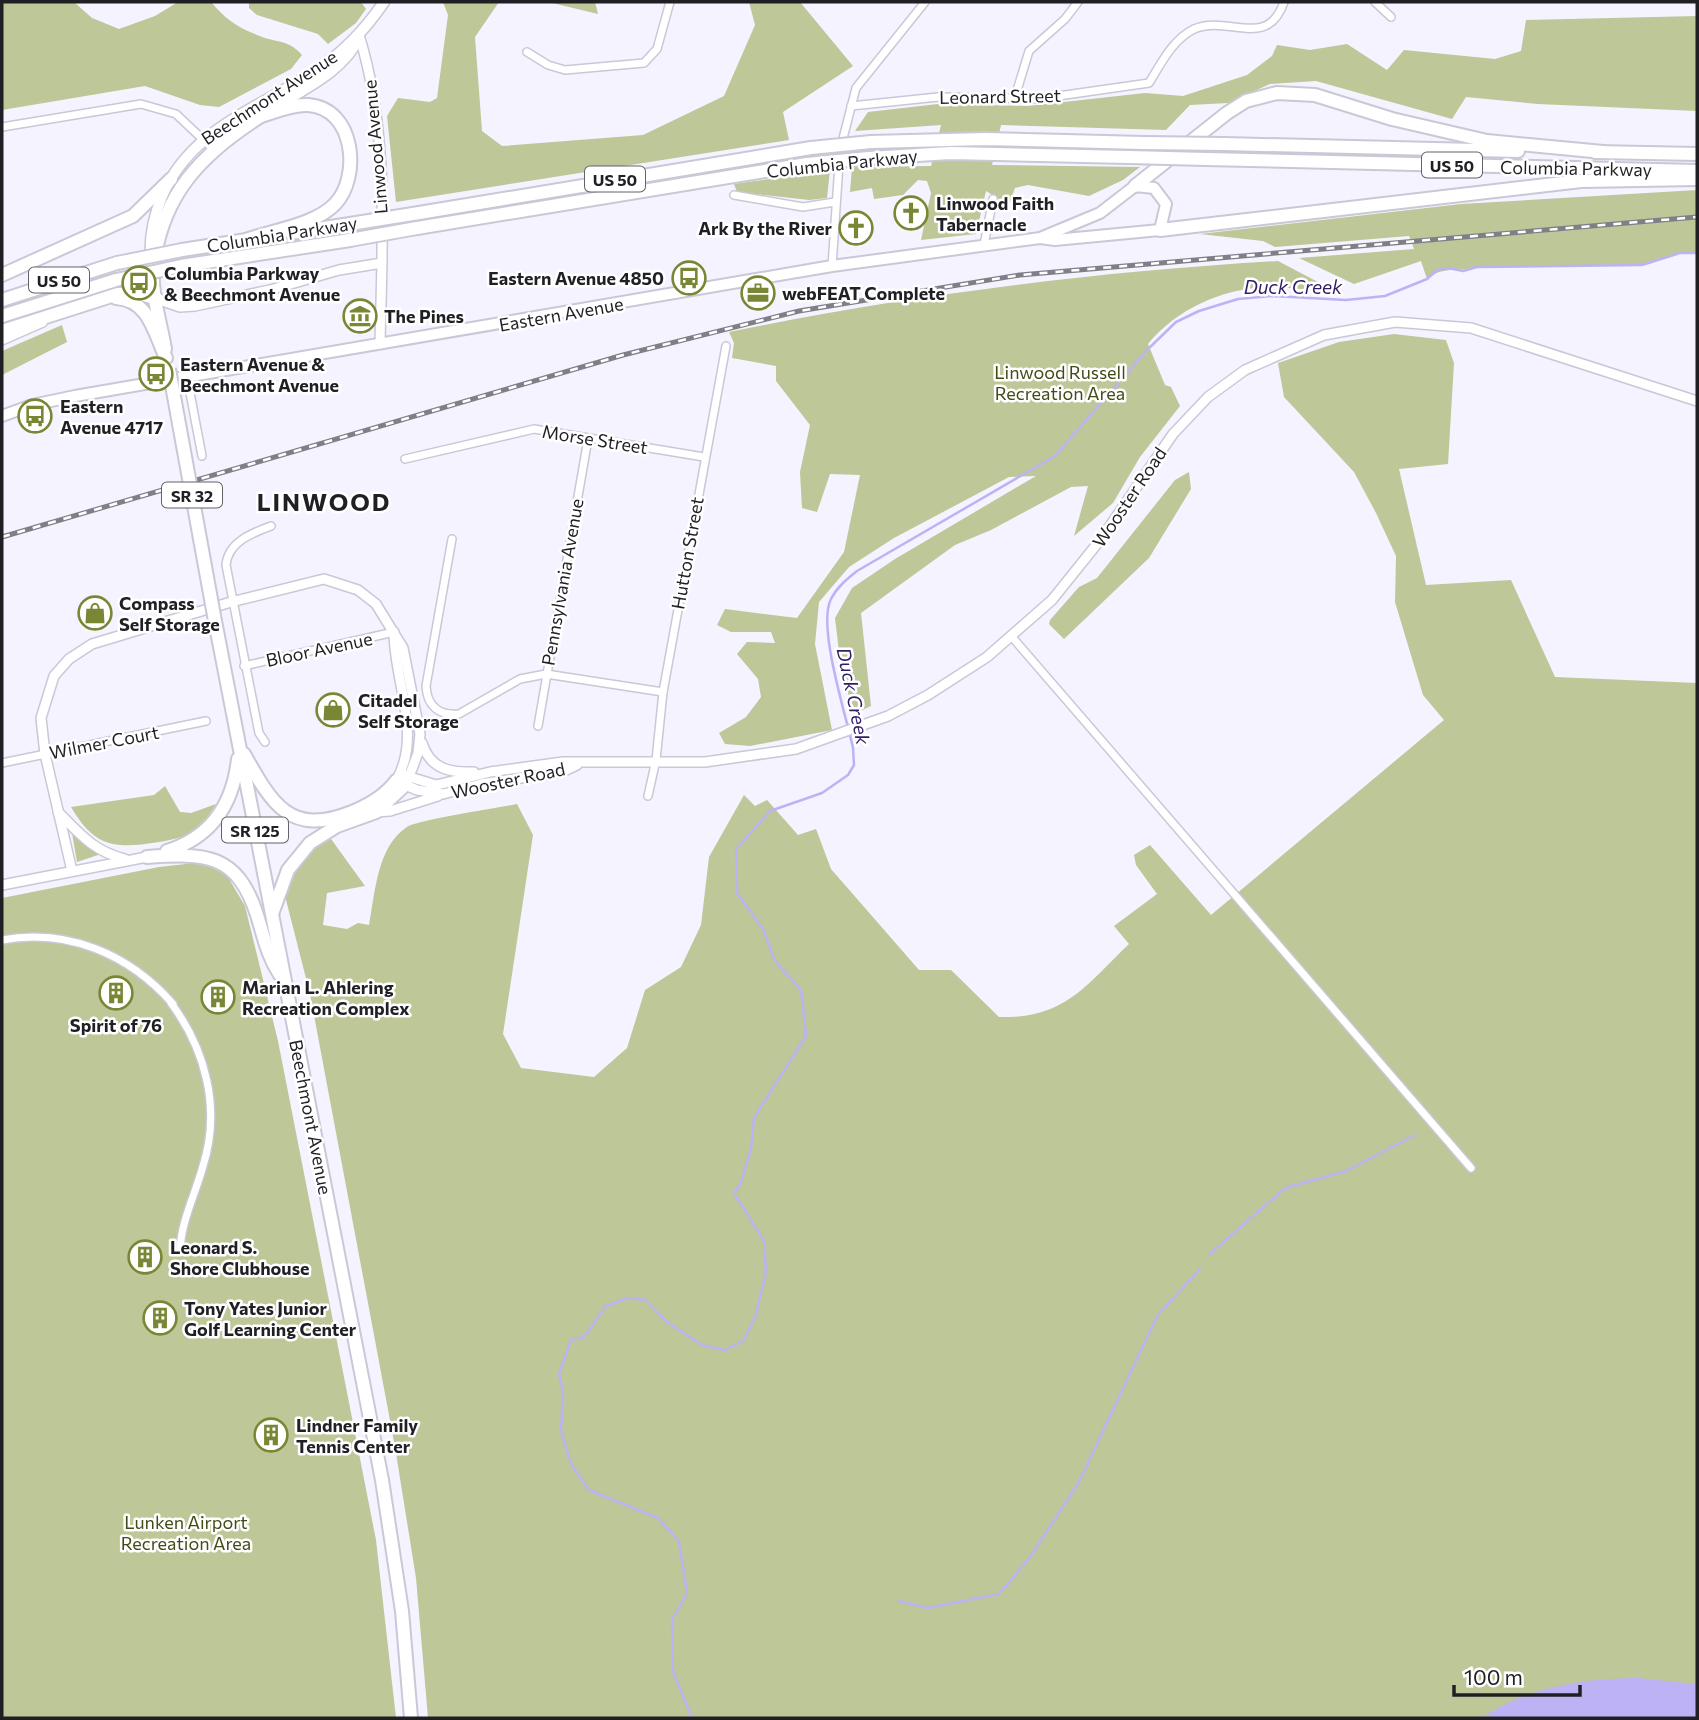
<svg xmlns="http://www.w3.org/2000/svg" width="1699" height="1720" viewBox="0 0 1699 1720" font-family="Commissioner,sans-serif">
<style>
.green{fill:#bdc797}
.water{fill:#bdb3f4}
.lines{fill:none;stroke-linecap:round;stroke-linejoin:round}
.stream{stroke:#bdb3f4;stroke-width:2.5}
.minor-casing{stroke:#c9c8d6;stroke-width:10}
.tertiary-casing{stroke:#c9c8d6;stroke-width:12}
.secondary-casing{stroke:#c9c8d6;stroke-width:13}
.primary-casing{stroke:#c9c8d6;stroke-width:14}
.trunk-casing{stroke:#c9c8d6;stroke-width:16}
.motorway-casing{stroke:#c9c8d6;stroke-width:16}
.minor{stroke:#fff;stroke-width:7}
.tertiary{stroke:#fff;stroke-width:9}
.secondary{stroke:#fff;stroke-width:10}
.primary{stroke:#fff;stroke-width:10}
.trunk{stroke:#fff;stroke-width:12}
.motorway{stroke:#fff;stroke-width:12}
.rail-casing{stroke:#807f87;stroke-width:5}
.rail{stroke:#fff;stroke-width:2.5;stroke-dasharray:8;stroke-linecap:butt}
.trunk-bridge-casing{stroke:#c9c8d6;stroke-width:16;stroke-linecap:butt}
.motorway-bridge-casing{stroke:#c9c8d6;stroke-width:16;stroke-linecap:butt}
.trunk-bridge{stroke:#fff;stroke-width:12}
.motorway-bridge{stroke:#fff;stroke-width:12}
.labels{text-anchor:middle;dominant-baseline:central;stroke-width:5;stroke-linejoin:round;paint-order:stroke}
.shield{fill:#fff;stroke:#636266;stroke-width:2}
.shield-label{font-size:16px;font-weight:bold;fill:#201f24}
.street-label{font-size:18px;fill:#201f24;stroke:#fff}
.poi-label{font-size:18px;font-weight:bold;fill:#201f24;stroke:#fff;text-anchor:start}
.park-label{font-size:18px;fill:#434b19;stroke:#fff}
.water-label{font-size:19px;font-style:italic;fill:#321c66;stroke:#fff}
.district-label{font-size:24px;font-weight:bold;letter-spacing:2px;fill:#201f24;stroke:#fff}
</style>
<rect width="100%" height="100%" fill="#f4f3ff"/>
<!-- green -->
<g class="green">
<path d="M2 2H74L92 18 119 29 155 16 178 2H211C224 18 237 27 257 35 275 43 289 39 302 55L291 69 219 107 200 105 145 86 2 110Z"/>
<path d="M249 2H361L366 9 356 23 328 44 318 34 257 15 249 8Z"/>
<path d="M443 2H499L475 37 482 131 502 146 643 135 724 96 755 25 749 2H800L853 66 783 112 789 140 396 202 387 116 398 98 430 102 437 98 448 15Z"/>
<path d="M548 2H595L598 14Z"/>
<path d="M1697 16V111L1538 104 1466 97 1452 119 1316 81 1270 84 1228 103 1190 105 1166 130 1001 125 992 165 1140 167 1123 180 1089 196 1028 185 1015 188 1009 205 986 191 976 234 921 240 931 193 927 181 918 180 903 195 874 199 872 188 850 192 852 167 931 166 941 125 855 131 868 112 938 104 1028 106 1145 93 1183 96 1247 75 1272 56 1277 45 1310 50 1347 44 1387 70 1404 50 1495 59 1521 51 1526 20Z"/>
<path d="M830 170 827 198 809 200 737 192 734 184Z"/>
<path d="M1697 190V253H1680L1642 265 1477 267C1457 273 1444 265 1427 279L1421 261 1354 284 1299 258 1414 249 1409 236 1275 247 1263 241 1200 234 1461 204Z"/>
<path d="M1278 261 1333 290C1311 291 1289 287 1267 287 1221 289 1177 309 1148 344L1165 385 1171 387 1180 406 1140 457 1113 503 1074 536 1088 486 1071 487 991 530 955 545 861 613 871 706 854 714 841 668 835 618 852 588 895 559 1036 476 1009 477 894 538 849 567 819 602 815 644 832 730 750 746 725 744 719 733 746 717 761 697 758 679 737 654 747 642 775 643 771 632H731L717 625 725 609 797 618 844 552 860 475 830 474 817 512 802 508 800 472 810 425 776 381V366L732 358 734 343 729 332C909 295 1094 272 1278 261Z"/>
<path d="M62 325 67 342 2 375V351Z"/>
<path d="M1394 334 1446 340 1454 363 1448 464 1399 469 1426 585 1511 580 1555 677 1697 683V1718H428L416 1578 395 1447 310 994 283 888 288 870 326 832 365 886 327 893 323 925 347 929 358 923 369 925C375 894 377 846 407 827 418 820 498 808 517 804L533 835 503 1034 521 1068 594 1077 627 1048 645 990 681 967 701 925 709 857 744 795 755 806 767 800 798 835 816 829 831 869 919 970H951L999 1017C1065 1019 1085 986 1129 944L1114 926 1157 894 1136 865 1134 855 1150 845 1211 915 1444 720 1423 695 1395 602 1396 556 1376 513 1354 472 1284 397 1278 363 1339 342Z"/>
<path d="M1189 472 1191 489 1149 558 1064 639 1049 624 1050 620 1079 587 1097 578 1175 480Z"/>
<path d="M165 786 180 812 191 813 216 804C211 811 206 821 200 827 190 836 172 840 159 842 115 849 95 848 71 807L154 795Z"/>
<path d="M72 833 101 854 77 862Z"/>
<path d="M195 863 211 866 228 877 245 906 278 1041 376 1540 396 1718H2V898L159 867Z"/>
</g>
<!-- water -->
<path class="water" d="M1638 1678 1697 1684V1718H1482C1527 1687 1585 1678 1638 1678Z"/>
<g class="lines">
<!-- stream -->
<g class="stream">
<path d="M1210 1254 1285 1188 1346 1171 1415 1135"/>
<path d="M899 1601 927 1608 999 1594 1028 1560 1079 1482 1157 1316 1200 1269"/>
<path d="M692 1718 673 1671 672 1620 687 1593 679 1541 658 1518 589 1490 572 1466 561 1431 563 1393 559 1374 571 1340 584 1337 606 1306 628 1298 646 1300 667 1322 702 1345 725 1350 743 1341 755 1318 766 1272 764 1241 734 1193 741 1182 751 1149 754 1118 806 1036 801 990 775 961 763 929 737 893 736 849 770 811 822 793 848 775 854 765 853 748C846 715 817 626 831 599 837 587 847 579 857 571L1055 456 1146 351 1176 322 1199 311 1238 299 1273 296 1346 300 1385 296 1427 279 1437 270 1448 268 1463 271 1477 267 1642 265 1680 253H1697"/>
</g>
<defs>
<g id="minor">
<path d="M1375 2 1391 17"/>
<path d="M527 52 548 65 565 70 644 63 657 49 670 2"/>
<path d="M1015 97 1029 51 1065 19 1078 2"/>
<path d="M851 106 938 97 1037 99 1149 83C1161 64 1172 40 1194 29 1228 14 1267 51 1284 2"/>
<path d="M2 127 141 104 176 114 213 149"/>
<path d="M734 195 803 207 835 202"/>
<path d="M984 245 993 199"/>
<path d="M832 266 840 150 856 88 925 2"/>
<path d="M2 341 43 323"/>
<path d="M187 377 202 456"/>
<path d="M405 459 534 429 704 457"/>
<path d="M452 539 426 686C427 706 439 716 459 714L520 679 546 674 663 692"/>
<path d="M1012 637 1471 1168"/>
<path d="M244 666 394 632"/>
<path d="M538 726 588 439"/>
<path d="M265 742 259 733 226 565C228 542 252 533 271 526"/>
<path d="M2 763 206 721"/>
<path d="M648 796 656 760 663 692 726 346"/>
<path d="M2 940C68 928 129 954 173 1004"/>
<path d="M171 1003C206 1050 221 1109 203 1166 195 1195 182 1219 180 1249"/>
</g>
<g id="tertiary">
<path d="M359 35C390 134 382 242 380 344"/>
<path d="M157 299 180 307 195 306 270 290 339 270 382 263"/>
<path d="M394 632C394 682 423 735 396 781L417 790 443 794 481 784 562 772 577 765"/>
<path d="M422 743C430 769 450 773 474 772"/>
<path d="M400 774 436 785 490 772 563 762H705L796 749 888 716 928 695 987 657 1052 600 1101 539 1173 434 1208 397 1245 370 1324 335 1395 322 1471 328 1697 401"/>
<path d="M58 812C80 834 93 851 125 859"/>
<path d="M376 812 390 811 438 796"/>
<path d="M72 871 45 754 41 718 54 676 69 659 92 644 231 602 324 579 358 590 376 604 403 648 420 734 418 753 407 782"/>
<path d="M2 885 147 857"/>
</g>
<g id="secondary">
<path d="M270 110C301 90 344 72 359 37"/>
<path d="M151 259C149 237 154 216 162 196 191 129 256 110 312 73 341 55 365 30 384 2"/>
</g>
<path id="primary" d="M2 416 32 405 75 396 832 266 1040 238 1055 240 1160 230 1166 204 1154 188 1135 186 1100 213 1040 238"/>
<g id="trunk">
<path d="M165 349C161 324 151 294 153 269 161 195 201 154 261 116"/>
<path d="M215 621 382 1480 402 1611 411 1718"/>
<path d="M244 754C272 804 290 837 352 812 369 805 385 796 396 781"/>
<path d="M167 851C212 837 233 804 238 759"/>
<path d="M147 857C205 853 237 853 257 915 264 937 267 955 280 975"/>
<path d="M272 914 288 870 310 843 337 826 376 812 405 785"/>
</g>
<g id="motorway">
<path d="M871 142 985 139 1144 143"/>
<path d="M1224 144 1518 151"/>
<path d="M1595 152 1697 154"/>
<path d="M869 158 950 153 1128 157"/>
<path d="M1206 159 1697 171"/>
<path d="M1135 186 1227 113 1246 101 1277 93 1315 95 1392 119 1487 141 1603 152"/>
<path d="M419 213 811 148"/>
<path d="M417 228 807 164"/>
<path d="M1160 230 1581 181 1697 179"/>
<path d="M291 233 350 224"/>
<path d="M246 240C273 230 315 225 335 204 361 177 355 108 308 105 292 104 275 112 261 116"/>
<path d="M182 250 253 239"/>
<path d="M181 266 350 240"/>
<path d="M2 275 133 216 171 179"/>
<path d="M116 298C149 300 154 332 166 358"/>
<path d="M2 300 117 263"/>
<path d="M2 316 116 280"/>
<path d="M2 331 118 294 138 293 157 299"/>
</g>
</defs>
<!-- minor casing -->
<use href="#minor" class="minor-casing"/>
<!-- tertiary casing -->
<use href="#tertiary" class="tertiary-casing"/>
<!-- secondary casing -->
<use href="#secondary" class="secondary-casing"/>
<!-- primary casing -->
<use href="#primary" class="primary-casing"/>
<!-- trunk casing -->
<use href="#trunk" class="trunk-casing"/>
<!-- motorway casing -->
<use href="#motorway" class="motorway-casing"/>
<!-- minor -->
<use href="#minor" class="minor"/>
<!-- tertiary -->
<use href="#tertiary" class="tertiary"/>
<!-- secondary -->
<use href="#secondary" class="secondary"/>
<!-- primary -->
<use href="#primary" class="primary"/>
<!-- trunk -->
<use href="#trunk" class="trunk"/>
<!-- motorway -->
<use href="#motorway" class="motorway"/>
<defs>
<path id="rail" d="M2 537 623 355 799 311 1020 275 1697 217"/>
</defs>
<!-- rail casing -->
<use href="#rail" class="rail-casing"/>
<!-- rail -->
<use href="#rail" class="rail"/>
<defs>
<path id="trunk-bridge" d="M169 369 215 621"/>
<g id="motorway-bridge">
<path d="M1144 143 1224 144"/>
<path d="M811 148 871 142"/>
<path d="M1128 157 1206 159"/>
<path d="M807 164 869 158"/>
<path d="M350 224 419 213"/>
<path d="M350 240 417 228"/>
<path d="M117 263 182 250"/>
<path d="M116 280 181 266"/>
</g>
</defs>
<!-- trunk-bridge casing -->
<use href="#trunk-bridge" class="trunk-bridge-casing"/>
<!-- motorway-bridge casing -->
<use href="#motorway-bridge" class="motorway-bridge-casing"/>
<!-- trunk-bridge -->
<use href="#trunk-bridge" class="trunk-bridge"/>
<!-- motorway-bridge -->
<use href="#motorway-bridge" class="motorway-bridge"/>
</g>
<!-- icons -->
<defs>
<symbol id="church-ring" viewBox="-11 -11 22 22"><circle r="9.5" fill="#fff" stroke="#798634" stroke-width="1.5"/><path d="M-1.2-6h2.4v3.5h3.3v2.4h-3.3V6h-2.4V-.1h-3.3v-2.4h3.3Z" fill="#798634"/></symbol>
<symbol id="bus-ring" viewBox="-11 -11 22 22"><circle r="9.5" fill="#fff" stroke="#798634" stroke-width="1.5"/><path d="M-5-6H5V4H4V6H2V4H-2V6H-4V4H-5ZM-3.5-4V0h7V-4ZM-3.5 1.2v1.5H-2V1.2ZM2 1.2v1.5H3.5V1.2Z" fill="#798634"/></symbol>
<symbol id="office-ring" viewBox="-11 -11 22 22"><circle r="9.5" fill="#fff" stroke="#798634" stroke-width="1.5"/><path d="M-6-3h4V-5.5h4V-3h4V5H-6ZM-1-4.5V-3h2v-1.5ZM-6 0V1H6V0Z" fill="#798634"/></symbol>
<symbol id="museum-ring" viewBox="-11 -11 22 22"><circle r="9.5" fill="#fff" stroke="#798634" stroke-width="1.5"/><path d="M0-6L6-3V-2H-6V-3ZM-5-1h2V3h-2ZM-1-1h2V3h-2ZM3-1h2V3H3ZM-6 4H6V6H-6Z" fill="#798634"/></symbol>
<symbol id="shop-ring" viewBox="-11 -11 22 22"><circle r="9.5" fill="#fff" stroke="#798634" stroke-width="1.5"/><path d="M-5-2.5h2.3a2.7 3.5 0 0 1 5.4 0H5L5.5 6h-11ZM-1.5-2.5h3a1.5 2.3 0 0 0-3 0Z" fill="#798634"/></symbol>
<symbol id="building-ring" viewBox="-11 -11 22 22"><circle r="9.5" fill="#fff" stroke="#798634" stroke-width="1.5"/><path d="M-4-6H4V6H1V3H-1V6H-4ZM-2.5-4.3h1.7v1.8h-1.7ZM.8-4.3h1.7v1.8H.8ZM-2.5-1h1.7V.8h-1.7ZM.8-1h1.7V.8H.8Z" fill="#798634"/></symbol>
</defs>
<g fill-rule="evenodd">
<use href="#church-ring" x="892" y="194" width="38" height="38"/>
<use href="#church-ring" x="837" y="209" width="38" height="38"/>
<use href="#bus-ring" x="670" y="259" width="38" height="38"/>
<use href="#bus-ring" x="120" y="264" width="38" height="38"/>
<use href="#office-ring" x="739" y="274" width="38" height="38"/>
<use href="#museum-ring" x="341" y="297" width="38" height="38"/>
<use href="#bus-ring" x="137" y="355" width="38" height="38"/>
<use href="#bus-ring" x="16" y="397" width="38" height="38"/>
<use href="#shop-ring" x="76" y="594" width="38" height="38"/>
<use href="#shop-ring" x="314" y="691" width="38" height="38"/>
<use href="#building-ring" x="97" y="974" width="38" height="38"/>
<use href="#building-ring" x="199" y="978" width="38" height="38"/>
<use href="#building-ring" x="126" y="1238" width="38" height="38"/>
<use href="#building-ring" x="141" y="1299" width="38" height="38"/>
<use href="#building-ring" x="252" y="1416" width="38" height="38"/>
</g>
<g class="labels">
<!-- shield labels -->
<g class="shield">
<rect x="1422" y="152.5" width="60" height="25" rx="5"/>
<rect x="585" y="166.5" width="60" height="25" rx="5"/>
<rect x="29" y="267.5" width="60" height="25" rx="5"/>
<rect x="162" y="482.5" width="60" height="25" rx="5"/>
<rect x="222" y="817.5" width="66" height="25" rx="5"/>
</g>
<g class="shield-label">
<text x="1452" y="165">US 50</text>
<text x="615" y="179">US 50</text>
<text x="59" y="280">US 50</text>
<text x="192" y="495">SR 32</text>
<text x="255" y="830">SR 125</text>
</g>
<!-- street labels -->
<g class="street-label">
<text transform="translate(1000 96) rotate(-1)">Leonard Street</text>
<text transform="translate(269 97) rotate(-33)">Beechmont Avenue</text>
<text transform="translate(375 147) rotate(-95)">Linwood Avenue</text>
<text transform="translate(842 163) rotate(-6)">Columbia Parkway</text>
<text transform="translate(1576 168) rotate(1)">Columbia Parkway</text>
<text transform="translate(282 234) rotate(-9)">Columbia Parkway</text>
<text transform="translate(561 314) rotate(-10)">Eastern Avenue</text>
<text transform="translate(595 439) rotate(9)">Morse Street</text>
<text transform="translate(1129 497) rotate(-56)">Wooster Road</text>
<text transform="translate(687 553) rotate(-80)">Hutton Street</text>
<text transform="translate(562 582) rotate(-80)">Pennsylvania Avenue</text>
<text transform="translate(319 649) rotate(-12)">Bloor Avenue</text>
<text transform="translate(104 742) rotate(-11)">Wilmer Court</text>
<text transform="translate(508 780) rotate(-12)">Wooster Road</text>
<text transform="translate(311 1117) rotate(79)">Beechmont Avenue</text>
</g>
<!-- poi labels -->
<g class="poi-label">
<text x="936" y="203">Linwood Faith<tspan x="936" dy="21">Tabernacle</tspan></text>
<text x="832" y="228" text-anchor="end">Ark By the River</text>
<text x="164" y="273">Columbia Parkway<tspan x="164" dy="21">&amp; Beechmont Avenue</tspan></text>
<text x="664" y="278" text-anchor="end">Eastern Avenue 4850</text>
<text x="782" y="293">webFEAT Complete</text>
<text x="384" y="316">The Pines</text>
<text x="180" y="364">Eastern Avenue &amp;<tspan x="180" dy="21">Beechmont Avenue</tspan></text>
<text x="60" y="406">Eastern<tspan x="60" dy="21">Avenue 4717</tspan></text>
<text x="119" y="603">Compass<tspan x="119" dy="21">Self Storage</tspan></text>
<text x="358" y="700">Citadel<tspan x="358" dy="21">Self Storage</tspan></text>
<text x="242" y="987">Marian L. Ahlering<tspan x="242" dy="21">Recreation Complex</tspan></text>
<text x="116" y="1025" text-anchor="middle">Spirit of 76</text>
<text x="170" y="1247">Leonard S.<tspan x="170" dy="21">Shore Clubhouse</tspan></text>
<text x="184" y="1308">Tony Yates Junior<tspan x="184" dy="21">Golf Learning Center</tspan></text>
<text x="296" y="1425">Lindner Family<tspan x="296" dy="21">Tennis Center</tspan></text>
</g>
<!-- park labels -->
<g class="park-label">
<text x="1060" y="372">Linwood Russell<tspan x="1060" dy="21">Recreation Area</tspan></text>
<text x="186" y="1522">Lunken Airport<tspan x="186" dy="21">Recreation Area</tspan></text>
</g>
<!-- water labels -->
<g class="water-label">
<text x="1293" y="286">Duck Creek</text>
<text transform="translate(854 696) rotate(78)">Duck Creek</text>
</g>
<!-- district labels -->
<g class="district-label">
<text x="324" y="501">LINWOOD</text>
</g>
</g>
<!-- border -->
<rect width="1699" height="1720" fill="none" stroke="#201f24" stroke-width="7"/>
<!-- scale -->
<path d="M1454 1685v10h126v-10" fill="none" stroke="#201f24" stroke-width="3.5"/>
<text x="1464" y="1685" font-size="21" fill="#201f24" stroke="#ffffff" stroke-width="5" paint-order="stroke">100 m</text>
</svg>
